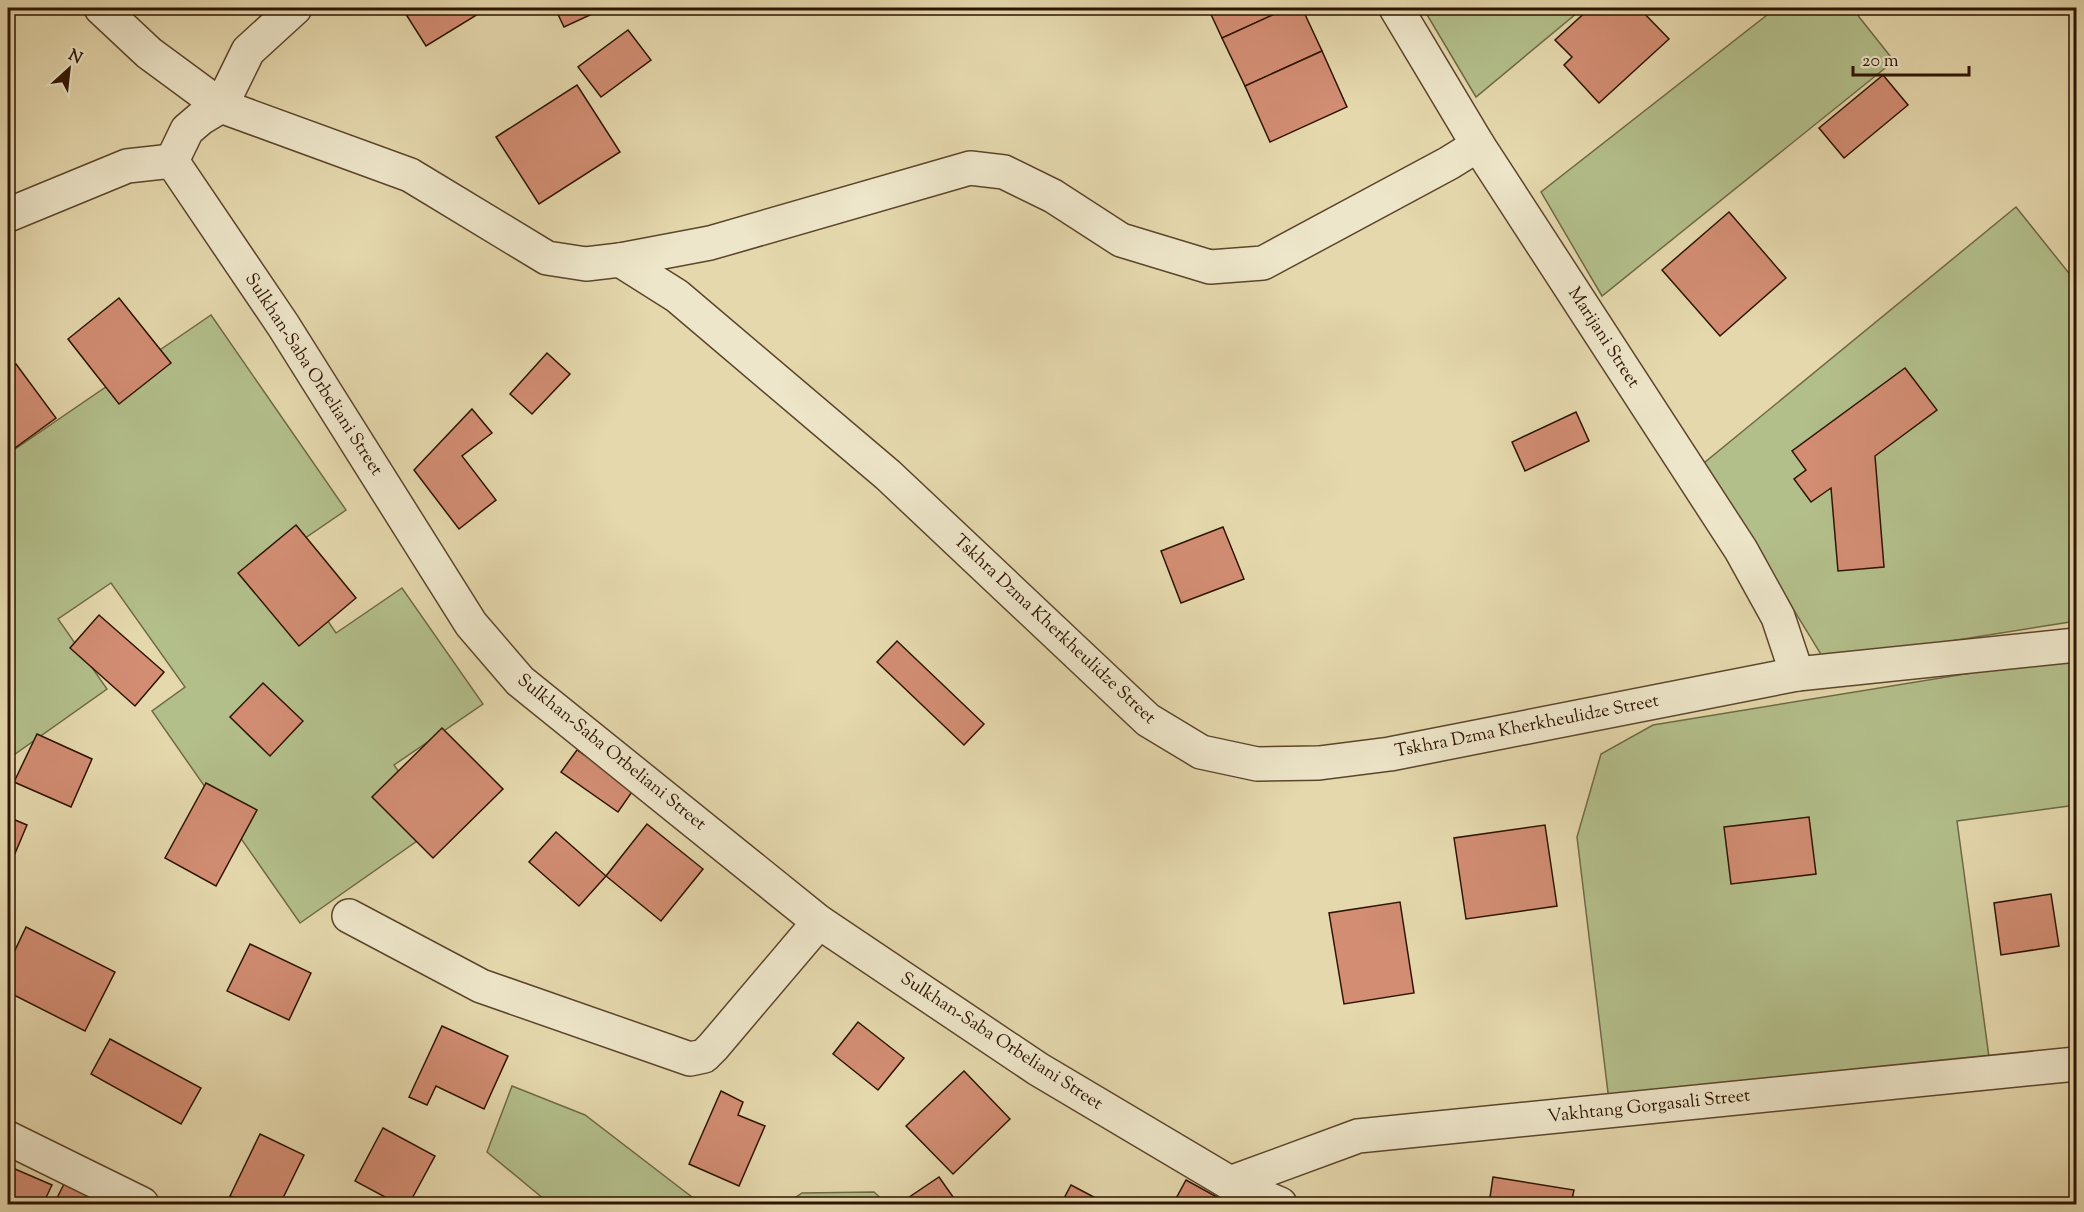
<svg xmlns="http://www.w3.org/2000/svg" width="2084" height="1212" viewBox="0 0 2084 1212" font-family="'Sorts Mill Goudy',serif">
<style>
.green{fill:#b3bf8b;stroke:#706a46;stroke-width:1.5}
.building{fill:#d28d73;stroke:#2e1400;stroke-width:1.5}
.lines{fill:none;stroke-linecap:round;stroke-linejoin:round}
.minor-casing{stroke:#5c452b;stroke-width:36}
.minor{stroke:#eee6ca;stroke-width:33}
.labels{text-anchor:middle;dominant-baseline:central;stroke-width:4.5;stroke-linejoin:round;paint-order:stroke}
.street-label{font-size:18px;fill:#2e1400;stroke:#eee6ca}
</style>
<rect width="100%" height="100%" fill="#e5d8ad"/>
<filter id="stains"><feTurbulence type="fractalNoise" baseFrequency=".00333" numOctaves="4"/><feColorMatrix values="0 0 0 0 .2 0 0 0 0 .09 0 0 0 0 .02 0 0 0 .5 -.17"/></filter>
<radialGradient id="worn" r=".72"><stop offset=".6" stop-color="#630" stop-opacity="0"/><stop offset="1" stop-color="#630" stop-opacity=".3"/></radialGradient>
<!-- green -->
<g class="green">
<path d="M1423 8H1583L1476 97Z"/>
<path d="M1776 8H1852L1894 61 1602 296 1541 192Z"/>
<path d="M2016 207 2076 282V621L1825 661 1704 463Z"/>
<path d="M211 315 346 510 282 554 336 633 402 588 483 704 394 765 437 827 300 923 152 711 185 687 111 583 58 619 107 689 8 759V454Z"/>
<path d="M2076 656V805L1957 821 1989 1057 1609 1101 1577 837 1601 754 1653 725Z"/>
<path d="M512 1086 585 1115 701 1204H550L487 1152Z"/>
<path d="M874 1192 887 1204H786L802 1193Z"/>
</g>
<!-- building -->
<g class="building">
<path d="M402 8H488L426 46Z"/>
<path d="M555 8H605L564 27Z"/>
<path d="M1208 8H1288L1222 38Z"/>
<path d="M1288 8H1302L1322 51 1245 86 1222 38Z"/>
<path d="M1590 8H1639L1669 39 1599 103 1564 65 1572 57 1555 40Z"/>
<path d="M628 30 651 60 601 97 578 67Z"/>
<path d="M1322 51 1347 107 1270 142 1245 86Z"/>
<path d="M1883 75 1908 105 1844 158 1819 128Z"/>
<path d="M577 85 620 152 539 204 496 137Z"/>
<path d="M1729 212 1786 278 1720 336 1662 270Z"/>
<path d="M119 298 171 363 119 404 68 339Z"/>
<path d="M547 353 570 374 532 414 510 394Z"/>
<path d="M16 364 56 418 8 453V370Z"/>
<path d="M1905 368 1937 410 1875 456 1884 567 1838 571 1831 488 1811 502 1794 479 1806 470 1792 451Z"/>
<path d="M472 409 492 433 462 456 496 500 459 529 414 470Z"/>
<path d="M1576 412 1589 441 1525 471 1512 442Z"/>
<path d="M296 525 356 598 299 646 238 573Z"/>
<path d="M1223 527 1244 579 1181 603 1161 551Z"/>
<path d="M99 615 164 672 135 706 70 648Z"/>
<path d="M897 641 984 724 964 745 877 662Z"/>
<path d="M263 683 303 721 270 756 230 717Z"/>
<path d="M442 728 503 789 433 858 372 797Z"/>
<path d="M37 734 92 759 71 807 14 782Z"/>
<path d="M577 750 634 789 618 812 561 772Z"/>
<path d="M206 783 257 810 216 886 165 858Z"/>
<path d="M8 817 27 825 8 870Z"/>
<path d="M1809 817 1816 874 1731 884 1724 827Z"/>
<path d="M647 824 703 869 661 921 606 876Z"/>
<path d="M1545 825 1557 906 1466 919 1454 838Z"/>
<path d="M556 832 606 876 579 906 529 862Z"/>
<path d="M2051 894 2059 946 2001 955 1994 903Z"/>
<path d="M1400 902 1414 993 1344 1004 1329 913Z"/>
<path d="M26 927 115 972 85 1031 8 992V965Z"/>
<path d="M250 944 311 973 289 1020 227 991Z"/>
<path d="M858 1022 904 1058 878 1090 833 1054Z"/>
<path d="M442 1026 508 1056 484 1109 436 1086 427 1105 409 1097Z"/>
<path d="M110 1039 201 1088 181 1124 91 1074Z"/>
<path d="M964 1071 1010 1119 953 1174 906 1126Z"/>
<path d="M721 1091 743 1102 738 1115 765 1126 739 1186 689 1164Z"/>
<path d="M383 1128 435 1156 409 1204H398L355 1181Z"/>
<path d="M260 1134 304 1155 280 1204H249L230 1196Z"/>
<path d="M8 1166 52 1185 43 1204H8Z"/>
<path d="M939 1177 958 1204H899Z"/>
<path d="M1493 1177 1574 1190 1571 1204H1489Z"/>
<path d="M66 1180 107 1204H54Z"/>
<path d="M1186 1180 1217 1197 1212 1204H1173Z"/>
<path d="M1071 1185 1107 1204H1061Z"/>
</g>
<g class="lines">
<defs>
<g id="minor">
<path d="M101 8 149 53 221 106 410 175 547 258 586 264 620 260 677 296 888 475 1148 720 1201 752 1257 764 1319 763 1390 754 1797 674 2076 645"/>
<path d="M1396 8 1478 145 1741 550 1778 617 1797 674"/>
<path d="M172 161 187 130 201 118 221 106 248 51 295 8"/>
<path d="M8 215 127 166 172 161 283 325 471 624 520 681 819 922 1038 1069 1230 1183 1280 1204"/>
<path d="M620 260 710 243 970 168 1004 172 1053 196 1121 240 1210 267 1263 263 1449 163 1478 145"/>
<path d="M349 916 481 986 690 1059 704 1056 713 1047 819 922"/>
<path d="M8 1138 142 1204"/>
<path d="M1230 1183 1358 1136 2076 1064"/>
</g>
</defs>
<!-- minor casing -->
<use href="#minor" class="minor-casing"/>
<!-- minor -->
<use href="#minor" class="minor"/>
</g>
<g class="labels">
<!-- street labels -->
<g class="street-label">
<text transform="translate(1603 338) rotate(57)">Marijani Street</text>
<text transform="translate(313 375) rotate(57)">Sulkhan-Saba Orbeliani Street</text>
<text transform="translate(1054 630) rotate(43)">Tskhra Dzma Kherkheulidze Street</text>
<text transform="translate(1527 727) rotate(-11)">Tskhra Dzma Kherkheulidze Street</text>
<text transform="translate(611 753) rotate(39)">Sulkhan-Saba Orbeliani Street</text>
<text transform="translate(1001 1042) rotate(33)">Sulkhan-Saba Orbeliani Street</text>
<text transform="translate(1649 1107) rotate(-6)">Vakhtang Gorgasali Street</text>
</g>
</g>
<!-- margin -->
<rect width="2084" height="1212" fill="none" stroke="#e5d8ad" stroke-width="30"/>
<rect x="9" y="9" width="2066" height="1194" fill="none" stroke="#2e1400" stroke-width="3"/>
<rect x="15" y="15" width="2054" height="1182" fill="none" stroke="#2e1400" stroke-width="1.5"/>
<!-- north arrow -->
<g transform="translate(69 69) rotate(27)" stroke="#eee6ca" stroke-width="4.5" paint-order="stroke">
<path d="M0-4.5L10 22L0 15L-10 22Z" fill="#2e1400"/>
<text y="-9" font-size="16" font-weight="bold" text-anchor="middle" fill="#2e1400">N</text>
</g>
<!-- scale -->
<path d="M1853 66v9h116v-9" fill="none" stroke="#2e1400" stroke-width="3"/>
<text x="1862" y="66" font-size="18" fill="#2e1400" stroke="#eee6ca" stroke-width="4.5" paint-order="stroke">20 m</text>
<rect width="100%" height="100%" filter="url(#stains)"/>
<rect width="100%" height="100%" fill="url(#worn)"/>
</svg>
